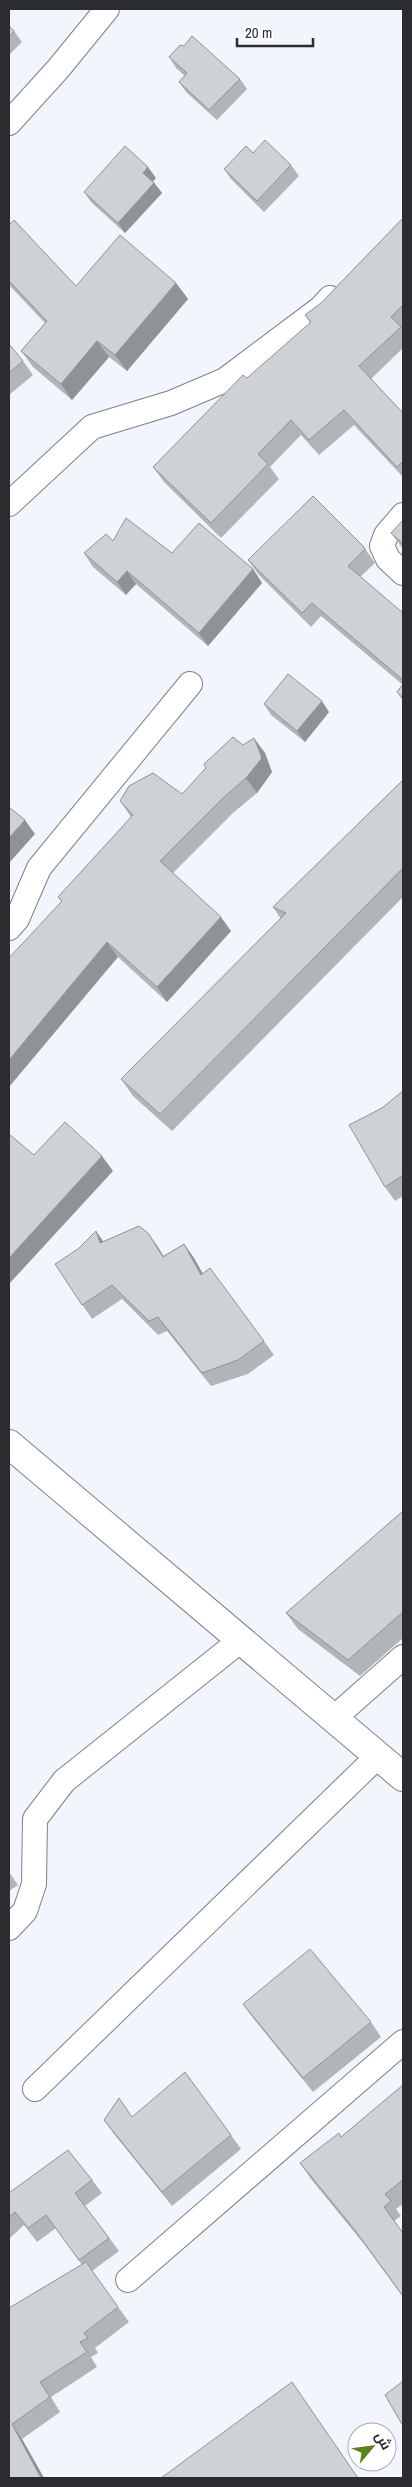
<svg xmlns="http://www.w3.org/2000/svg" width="412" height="2487" viewBox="0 0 412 2487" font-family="'Archivo Narrow',Cairo,sans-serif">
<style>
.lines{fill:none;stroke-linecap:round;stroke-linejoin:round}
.minor-casing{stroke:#7d8086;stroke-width:26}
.secondary-casing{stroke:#7d8086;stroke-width:30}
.minor{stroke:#fff;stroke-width:24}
.secondary{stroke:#fff;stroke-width:28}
.wall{fill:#b1b5b9}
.shaded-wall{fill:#909396}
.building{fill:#ced2d7;stroke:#909396}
</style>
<rect width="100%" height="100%" fill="#f2f6fc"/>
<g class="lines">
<defs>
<g id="minor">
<path d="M9 123 58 69 107 9"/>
<path d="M9 504 92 427 171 403 225 380 321 308 330 298"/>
<path d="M403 515 386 535 382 546 388 559 403 573"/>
<path d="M9 928 17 919 39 868 190 684"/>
<path d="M334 1718 403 1657"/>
<path d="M9 1928 25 1911 34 1884 35 1819 64 1781 241 1640"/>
<path d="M35 2089 378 1756"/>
<path d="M128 2280 403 2042"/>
</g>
<path id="secondary" d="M9 1444 403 1777"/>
</defs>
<!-- minor casing -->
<use href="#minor" class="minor-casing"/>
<!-- secondary casing -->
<use href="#secondary" class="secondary-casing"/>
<!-- minor -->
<use href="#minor" class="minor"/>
<!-- secondary -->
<use href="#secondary" class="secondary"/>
</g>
<!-- wall -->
<g class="wall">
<path d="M9 26 14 31 22 42 9 55Z"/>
<path d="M169 57 240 79 247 89 217 120 187 93 179 82 185 76 176 68Z"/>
<path d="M253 153 291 165 299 176 264 212 231 179 224 169Z"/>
<path d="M156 178 153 181 162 193 125 233 91 202 84 192Z"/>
<path d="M403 218V348L371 379 403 413V477L354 425 319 455 301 435 270 467 279 479 221 538 164 482 153 467 247 378 310 323 305 315 321 303Z"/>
<path d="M9 225 76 286 176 283 188 299 127 371 109 357 72 400 33 367 21 351 45 323 9 285Z"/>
<path d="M9 344 23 361 33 375 9 395Z"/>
<path d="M403 520V549L391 533Z"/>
<path d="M113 541 253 569 262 583 208 646 136 584 126 595 93 567 84 553Z"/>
<path d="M364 547 375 563 360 577 403 613V701L397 692 403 685 321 616 311 627 258 574 248 560Z"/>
<path d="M264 704 329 712 305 742 271 715Z"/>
<path d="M243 745 265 753 272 772 257 793 233 813 173 873 231 931 167 1002 118 957 61 901 58 897 131 817 120 801 182 794Z"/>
<path d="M403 780V897L172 1131 133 1096 121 1079 281 919 273 907Z"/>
<path d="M403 1091V1196L395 1201 385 1187 382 1108Z"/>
<path d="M148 1233 163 1256 184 1244 194 1258 203 1274 264 1341 274 1355 248 1374 211 1386 167 1331 158 1335 122 1299 92 1319 55 1264 103 1242Z"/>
<path d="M403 1511V1638L360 1676 298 1629 286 1613Z"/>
<path d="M9 1872 18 1885 9 1891Z"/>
<path d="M243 2004 371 2022 381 2037 313 2092 253 2018Z"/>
<path d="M403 2085V2204L396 2209 401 2216 394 2221 403 2233V2297L364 2244 311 2179 300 2163 341 2137Z"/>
<path d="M132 2117 231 2135 241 2149 172 2206 114 2134 104 2120Z"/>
<path d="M92 2180 102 2193 85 2206 119 2251 92 2271 129 2322 95 2348 98 2353 91 2357 97 2367 51 2397 60 2412 22 2439 44 2478H9V2308L82 2265 56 2228 37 2242 24 2225 9 2239V2193Z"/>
</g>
<!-- shaded-wall -->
<g class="shaded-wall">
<path d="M148 167 156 178 151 183 143 173Z"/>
<path d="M154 183 162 193 125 233 118 223Z"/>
<path d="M176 283 188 299 127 371 115 355Z"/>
<path d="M97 341 109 357 72 400 61 384Z"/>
<path d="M253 569 262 583 208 646 199 633Z"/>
<path d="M127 571 136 584 126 595 117 582Z"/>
<path d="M322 701 329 712 305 742 297 731Z"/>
<path d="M254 738 265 753 272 772 257 793 246 778Z"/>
<path d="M25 820 35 834 9 863V838Z"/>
<path d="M221 917 231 931 167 1002 157 987Z"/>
<path d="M107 942 118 957 9 1087V1060Z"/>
<path d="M102 1156 113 1171 9 1284V1258Z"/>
<path d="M96 1231 106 1245 100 1243Z"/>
<path d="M148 1233 158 1247 172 1270 163 1257Z"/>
<path d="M184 1244 194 1258 211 1289 201 1275Z"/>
<path d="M12 2424 22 2439 44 2478H41Z"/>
</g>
<!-- building -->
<g class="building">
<path d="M9 26 14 31 9 37Z"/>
<path d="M192 36 240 79 209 110 179 82 187 73 169 57 180 45 184 46Z"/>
<path d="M265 140 291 165 257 201 224 169 246 146 253 153Z"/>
<path d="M125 146 148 167 143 173 154 183 118 223 84 192Z"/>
<path d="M403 218V305L391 317 401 327 359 366 403 413V461L397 467 344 410 309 440 291 420 258 454 268 464 211 523 153 467 243 375 247 378 311 322 305 315 321 303Z"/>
<path d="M14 220 76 286 120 235 176 283 115 355 97 341 61 384 21 351 47 321 9 281V225Z"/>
<path d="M9 344 23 361 9 373Z"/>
<path d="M313 496 364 547 365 549 348 566 403 613V680L312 603 302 613 248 560Z"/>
<path d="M126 518 172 553 199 523 253 569 199 633 127 571 117 582 84 553 106 534 113 541Z"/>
<path d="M403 520V544L391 533Z"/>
<path d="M288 674 322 701 297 731 264 704Z"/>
<path d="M403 684V698L397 692Z"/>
<path d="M233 737 243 745 254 738 262 758 246 778 222 799 160 861 221 917 157 987 107 942 9 1060V958L62 901 58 897 133 815 120 801 129 786 153 773 182 794 206 768 204 764Z"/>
<path d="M403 780V868L160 1114 121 1079 286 913 273 907Z"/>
<path d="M9 807 25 820 9 838Z"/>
<path d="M403 1091V1175L385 1187 349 1125 382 1108Z"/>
<path d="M65 1122 102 1156 9 1258V1134L34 1155Z"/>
<path d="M139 1226 148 1233 163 1257 184 1244 201 1275 210 1268 264 1341 238 1360 202 1373 158 1317 149 1321 112 1285 82 1305 55 1264 78 1249 96 1231 100 1243Z"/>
<path d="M403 1511V1612L348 1660 286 1613Z"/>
<path d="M310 1949 371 2022 303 2078 243 2004Z"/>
<path d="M185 2072 231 2135 162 2192 104 2120 119 2098 132 2117Z"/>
<path d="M403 2085V2180L385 2194 391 2201 384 2207 403 2233V2296L354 2229 300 2163 339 2133 341 2137Z"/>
<path d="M68 2150 92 2180 75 2193 109 2238 79 2260 46 2215 28 2228 15 2212 9 2217V2193Z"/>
<path d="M86 2262 118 2307 84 2333 88 2338 80 2342 87 2352 40 2382 50 2397 12 2424 41 2478H9V2308Z"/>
<path d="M403 2381V2426L385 2395Z"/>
<path d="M292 2382 358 2478H161Z"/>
</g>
<!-- border -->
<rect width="412" height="2487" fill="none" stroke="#2b2c2f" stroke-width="20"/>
<!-- north arrow -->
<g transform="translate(372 2447) rotate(61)"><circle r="24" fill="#ffffff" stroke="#aaabac"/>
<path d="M0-4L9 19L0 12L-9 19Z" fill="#57871b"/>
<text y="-8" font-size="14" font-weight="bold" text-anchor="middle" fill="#2b2c2f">ش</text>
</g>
<!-- scale -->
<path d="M237 38v8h76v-8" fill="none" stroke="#2b2c2f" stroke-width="2.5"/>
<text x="245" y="38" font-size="15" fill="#2b2c2f" stroke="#ffffff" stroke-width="4" paint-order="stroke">20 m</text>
</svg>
